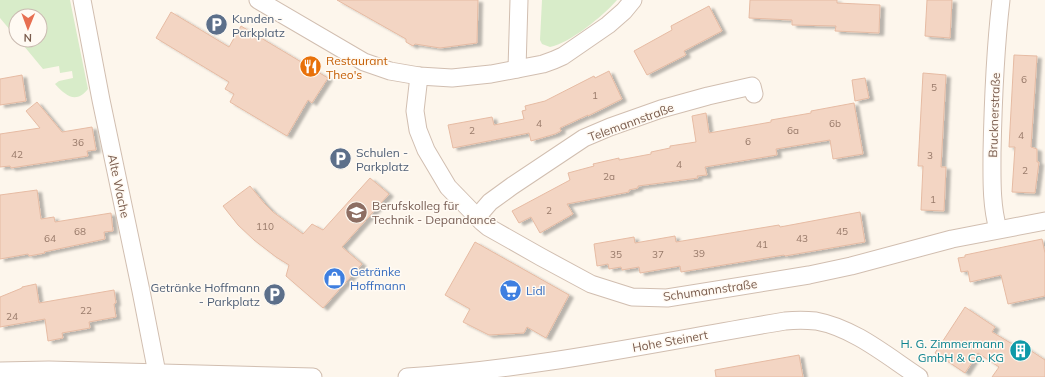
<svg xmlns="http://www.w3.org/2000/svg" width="1045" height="377" viewBox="0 0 1045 377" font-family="Mulish,sans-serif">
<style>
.green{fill:#d8ecc9}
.building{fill:#f3d5c3;stroke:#e6bba3;filter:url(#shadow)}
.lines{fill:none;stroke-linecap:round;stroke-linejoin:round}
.street-casing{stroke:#d1beb0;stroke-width:19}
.street{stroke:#fff;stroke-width:17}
.labels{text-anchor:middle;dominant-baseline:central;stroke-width:3;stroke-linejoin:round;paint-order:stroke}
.number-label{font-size:10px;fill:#987a6a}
.service-label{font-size:12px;fill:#4e5e75;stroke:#fffaf3;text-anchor:start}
.food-label{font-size:12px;fill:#c56008;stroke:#fffaf3;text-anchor:start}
.street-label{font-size:12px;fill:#7a5c4d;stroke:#fffaf3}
.education-label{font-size:12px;fill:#785e54;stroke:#fffaf3;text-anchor:start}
.shop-label{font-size:12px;fill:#366cbe;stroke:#fffaf3;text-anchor:start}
.culture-label{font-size:12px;fill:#0d838f;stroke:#fffaf3;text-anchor:end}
</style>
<defs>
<filter id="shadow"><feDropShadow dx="4.5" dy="2.5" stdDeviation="1" flood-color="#0004"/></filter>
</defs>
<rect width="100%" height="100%" fill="#fdf6ec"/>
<!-- green -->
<g class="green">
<path d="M0 0H70L88 89C76 104 66 96 55 84L59 81 73 78 72 71 60 73 59 66 43 69 19 40H40V16H16V37L0 18Z"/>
<path d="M542 0H617C603 16 570 43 550 47L542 44 540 40Z"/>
</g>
<!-- building -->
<g class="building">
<path d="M337 0H478L477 43 440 48 415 44 413 46 406 42V39Z"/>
<path d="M750 0H837V3L880 5 879 33 835 31 836 26 792 25V20L749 18Z"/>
<path d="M927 0H952L950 38 925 36Z"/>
<path d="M709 6 722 31 684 51 686 55 647 75 634 51 672 30 671 26Z"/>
<path d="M171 12 229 47 241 26 328 78 312 103 308 100 287 136 230 102 234 94 225 89 229 82 156 38Z"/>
<path d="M1014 55 1037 56 1031 147 1037 149V162H1039L1035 193 1012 192 1015 147H1009Z"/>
<path d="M609 71 622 99 588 116V115L560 128 561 131 555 134 531 141 529 133 453 148 448 125 492 117 494 125 524 119 522 111 526 110 525 106 545 101 594 76 595 78Z"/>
<path d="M923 73 946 75 941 167H946L944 211 921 210 923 166H918Z"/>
<path d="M22 75 26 101 0 105V79Z"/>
<path d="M865 78 869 98 855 101 852 80Z"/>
<path d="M37 102 62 132 92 127 96 150 87 151 88 156 11 168 10 166 0 167V134L40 128 26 111Z"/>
<path d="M854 103 863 154 833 159 830 140 776 149 777 155 705 167 707 175 697 176 698 178 638 186V188L629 190V192L567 204 573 214 540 233 531 217 519 223 512 211 570 180 568 173 594 166 593 164 619 158V160L651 154V152L670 148V146L696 142 692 116 706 113 709 133 771 122V120L811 113V111Z"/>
<path d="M370 178 389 194 342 247 362 264 323 308 286 276 289 265 276 257 254 240 238 225 223 206 250 186 264 203 273 212 303 234 312 224 323 230Z"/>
<path d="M37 190 41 219 54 217 55 222 111 213 113 231 104 232 105 239 44 252 45 253 29 256 28 254 0 259V195Z"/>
<path d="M860 212 865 242 785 256 784 255 681 272 680 266 640 273 639 267 622 270 621 267 609 269 608 264 597 266 594 244 634 237 635 243 675 236 676 242 779 225 780 227Z"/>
<path d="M1042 239 1045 253V296L1008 304 1001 275 970 282 968 271 961 272 958 258 965 257V255Z"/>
<path d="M475 242 569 295 546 338 527 327 524 333 489 335 463 322 470 309 445 295Z"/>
<path d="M36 284 39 303 114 290 116 303 114 304 116 317 89 322 90 328 62 333 63 338 48 341 45 319 0 327V297L22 288V287Z"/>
<path d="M965 307 995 327 992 332 1014 345 1016 341 1045 360V377H992L999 367 978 353 965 373 935 353Z"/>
<path d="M799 355 803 377H716L715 370Z"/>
</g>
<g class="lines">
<defs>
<g id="street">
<path d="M82 0 101 100 141 291 157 373"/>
<path d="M258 0 364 62 390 71 419 76 452 78 491 74 543 64 554 60 563 56 608 25 624 11 633 0"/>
<path d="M517 69 519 0"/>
<path d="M419 76 415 111 418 130 426 150 448 187 482 222 488 227 541 257 591 284 632 297 667 298 809 275 851 266 952 239 1045 221"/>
<path d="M477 217 490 202 512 186 584 138 610 127 661 109 708 96 752 86 754 94"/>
<path d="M998 229C991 205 992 178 992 153 993 102 995 51 1001 0"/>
<path d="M0 371 49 370 313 377"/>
<path d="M407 377C535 369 659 342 785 321 795 320 806 320 816 321 854 328 887 356 919 377"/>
</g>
</defs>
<!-- street casing -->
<use href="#street" class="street-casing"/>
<!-- street -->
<use href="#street" class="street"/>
</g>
<!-- icons -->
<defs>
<symbol id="parking-disc" viewBox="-11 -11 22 22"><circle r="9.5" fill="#5c6f8a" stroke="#fffaf3"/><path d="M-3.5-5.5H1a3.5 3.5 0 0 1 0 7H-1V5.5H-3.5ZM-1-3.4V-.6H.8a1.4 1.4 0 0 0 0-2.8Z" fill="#fff"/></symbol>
<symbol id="restaurant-disc" viewBox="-11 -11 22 22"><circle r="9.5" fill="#e8710a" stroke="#fffaf3"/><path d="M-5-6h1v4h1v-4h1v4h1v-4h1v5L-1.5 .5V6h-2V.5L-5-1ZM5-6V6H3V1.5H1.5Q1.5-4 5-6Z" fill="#fff"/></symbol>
<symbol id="school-disc" viewBox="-11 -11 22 22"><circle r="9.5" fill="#8d6e63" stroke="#fffaf3"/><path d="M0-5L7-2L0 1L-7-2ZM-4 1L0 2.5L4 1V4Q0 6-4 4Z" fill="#fff"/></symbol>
<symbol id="shop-disc" viewBox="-11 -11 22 22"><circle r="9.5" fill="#3f7fe0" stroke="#fffaf3"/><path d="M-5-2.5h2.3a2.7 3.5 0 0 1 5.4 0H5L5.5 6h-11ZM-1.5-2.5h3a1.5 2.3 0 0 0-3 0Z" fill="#fff"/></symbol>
<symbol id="supermarket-disc" viewBox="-11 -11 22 22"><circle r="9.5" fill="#3f7fe0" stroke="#fffaf3"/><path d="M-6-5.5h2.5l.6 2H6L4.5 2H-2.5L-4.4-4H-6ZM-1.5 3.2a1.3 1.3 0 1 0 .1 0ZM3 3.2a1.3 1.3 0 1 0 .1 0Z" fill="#fff"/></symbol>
<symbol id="building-disc" viewBox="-11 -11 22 22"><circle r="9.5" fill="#0f9aa8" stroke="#fffaf3"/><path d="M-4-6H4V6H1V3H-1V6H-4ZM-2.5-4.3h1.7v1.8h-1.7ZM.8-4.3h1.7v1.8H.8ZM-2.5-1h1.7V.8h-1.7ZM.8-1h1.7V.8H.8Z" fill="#fff"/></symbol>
</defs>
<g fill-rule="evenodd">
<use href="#parking-disc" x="204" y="12" width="25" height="25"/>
<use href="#restaurant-disc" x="298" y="54" width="25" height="25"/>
<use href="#parking-disc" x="328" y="146" width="25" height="25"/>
<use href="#school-disc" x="344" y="200" width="25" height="25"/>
<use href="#shop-disc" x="322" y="266" width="25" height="25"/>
<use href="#supermarket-disc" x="498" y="278" width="25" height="25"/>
<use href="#parking-disc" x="262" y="282" width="25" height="25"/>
<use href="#building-disc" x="1008" y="338" width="25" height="25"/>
</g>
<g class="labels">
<!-- number labels -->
<g class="number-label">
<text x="1024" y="79">6</text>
<text x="934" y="87">5</text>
<text x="595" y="95">1</text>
<text x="539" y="123">4</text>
<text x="835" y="123">6b</text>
<text x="472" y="130">2</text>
<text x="793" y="130">6a</text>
<text x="1021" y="135">4</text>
<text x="748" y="141">6</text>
<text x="78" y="142">36</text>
<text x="17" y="154">42</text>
<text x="930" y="155">3</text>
<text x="679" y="164">4</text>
<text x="1025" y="170">2</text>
<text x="609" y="176">2a</text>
<text x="933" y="199">1</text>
<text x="549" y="210">2</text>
<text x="265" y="226">110</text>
<text x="80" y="231">68</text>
<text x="842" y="231">45</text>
<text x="50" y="238">64</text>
<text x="802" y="238">43</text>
<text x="762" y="244">41</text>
<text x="699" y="253">39</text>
<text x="616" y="254">35</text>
<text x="658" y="254">37</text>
<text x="86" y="310">22</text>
<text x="12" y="316">24</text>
</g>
<!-- service labels -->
<g class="service-label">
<text x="232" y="18">Kunden -<tspan x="232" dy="14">Parkplatz</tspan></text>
<text x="356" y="152">Schulen -<tspan x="356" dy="14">Parkplatz</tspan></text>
<text x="260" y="287" text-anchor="end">Getränke Hoffmann<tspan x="260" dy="14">- Parkplatz</tspan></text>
</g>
<!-- food labels -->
<g class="food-label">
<text x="326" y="60">Restaurant<tspan x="326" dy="14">Theo's</tspan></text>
</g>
<!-- street labels -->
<g class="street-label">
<text transform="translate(994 115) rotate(-88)">Brucknerstraße</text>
<text transform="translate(631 122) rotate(-20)">Telemannstraße</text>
<text transform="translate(119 186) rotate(78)">Alte Wache</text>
<text transform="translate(710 290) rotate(-8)">Schumannstraße</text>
<text transform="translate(670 341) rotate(-10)">Hohe Steinert</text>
</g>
<!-- education labels -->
<g class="education-label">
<text x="372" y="205">Berufskolleg für<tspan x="372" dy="14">Technik - Depandance</tspan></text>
</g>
<!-- shop labels -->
<g class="shop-label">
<text x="350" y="271">Getränke<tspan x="350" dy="14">Hoffmann</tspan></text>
<text x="526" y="290">Lidl</text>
</g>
<!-- culture labels -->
<g class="culture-label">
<text x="1004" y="343">H. G. Zimmermann<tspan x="1004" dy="14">GmbH &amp; Co. KG</tspan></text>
</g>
</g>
<!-- north arrow -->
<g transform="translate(28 28) rotate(181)"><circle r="19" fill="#fffaf3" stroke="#cabbb1"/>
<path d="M0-3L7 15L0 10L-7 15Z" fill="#e76f51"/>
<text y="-6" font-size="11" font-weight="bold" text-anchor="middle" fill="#7a5c4d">N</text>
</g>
</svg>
